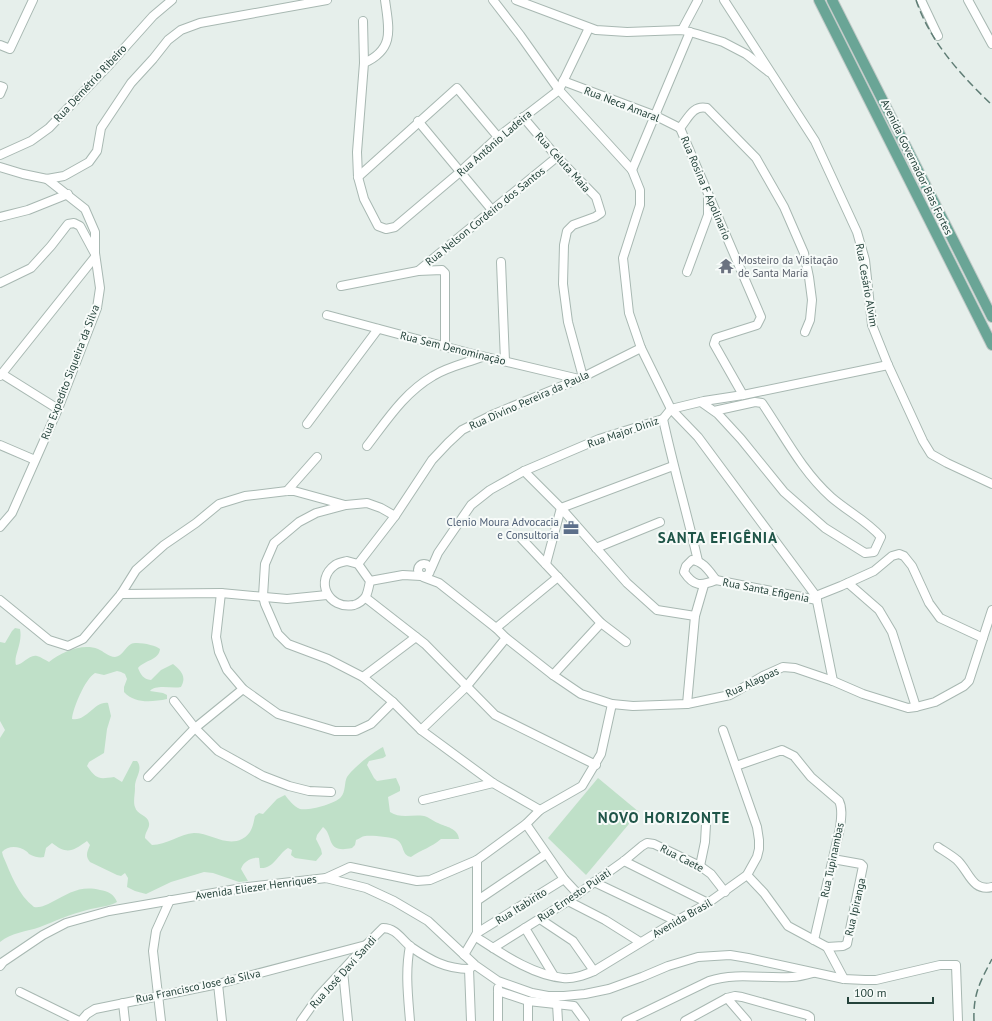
<svg xmlns="http://www.w3.org/2000/svg" width="992" height="1021" viewBox="0 0 992 1021" font-family="'PT Sans',sans-serif">
<style>
.green{fill:#bfe0c8}
.lines{fill:none;stroke-linecap:round;stroke-linejoin:round}
.minor-casing{stroke:#a8b8b2;stroke-width:10}
.major-casing{stroke:#c2cac8;stroke-width:12}
.minor{stroke:#fff;stroke-width:8}
.major{stroke:#6aa596;stroke-width:10}
.rail{stroke:#5f7d75;stroke-width:1.5;stroke-dasharray:8 4;stroke-linecap:butt}
.labels{text-anchor:middle;dominant-baseline:central;stroke-width:4;stroke-linejoin:round;paint-order:stroke}
.street-label{font-size:11px;fill:#24423a;stroke:#f7fbf9}
.worship-label{font-size:11px;fill:#5b616d;stroke:#f7fbf9;text-anchor:start}
.service-label{font-size:11px;fill:#4e5e75;stroke:#f7fbf9;text-anchor:end}
.district-label{font-size:15px;font-weight:bold;letter-spacing:1px;fill:#1f5548;stroke:#f7fbf9}
</style>
<rect width="100%" height="100%" fill="#e6efeb"/>
<!-- green -->
<g class="green">
<path d="M15 628 20 629C23 644 13 656 16 665 23 665 29 654 37 656 41 657 45 660 49 662 62 652 82 643 98 649 103 651 109 657 115 657 123 656 125 647 131 644 136 641 156 645 160 649 159 660 145 660 138 668 141 675 143 679 151 680L161 670 173 664C181 671 187 676 181 687 172 689 156 684 150 691L163 693 167 695V699C152 702 135 704 124 692V687L127 679 125 674 121 672 117 671 104 675 95 673C85 679 73 708 72 719 87 722 94 701 108 703L111 716 107 729 104 753 89 762 87 766C97 780 99 779 114 777L122 782 133 761H137C144 770 134 778 135 788 135 794 133 802 135 807 137 815 148 815 149 823 150 828 145 832 145 838L152 845C166 845 180 834 194 833 211 833 226 847 242 839 252 834 253 825 255 816L259 813 263 814 277 799 285 795C289 800 293 806 300 809 309 811 335 804 341 797 346 791 344 783 347 777 353 768 373 752 383 747L386 756 383 758 369 761 367 765 374 778 377 781 396 778 400 787V791L388 797 390 812C401 819 412 814 424 816 429 817 433 821 438 823 446 827 458 828 459 839H441C432 847 421 850 411 857 401 855 405 845 397 840 393 837 370 835 365 836 362 836 359 839 356 840L355 845 352 848C325 854 334 835 323 827L317 835 316 839 321 849 322 854 316 861 295 858 291 855 292 850 288 848C277 855 274 869 260 868L259 858C251 857 243 862 241 869L248 881 239 882 213 873 204 872 171 882 146 894 135 891 127 887 128 878 125 873 121 876 117 875 90 862C85 856 87 852 90 845L87 841C73 851 67 855 52 843L46 848 44 857C40 858 35 857 31 855 28 854 29 853 26 851 19 846 8 845 2 852L3 856C11 874 18 895 34 907 41 908 46 905 52 902 69 893 81 885 100 890 108 891 114 894 117 902 108 907 97 907 87 910 71 914 55 921 40 927 26 932 12 932 0 942V738L5 730 0 721V642L5 643 12 631Z"/>
<path d="M598 778 639 812 586 875 548 838Z"/>
</g>
<g class="lines">
<defs>
<g id="minor">
<path d="M385 0C389 29 395 49 364 63L357 152 358 177 364 199 378 226 386 229 395 227 460 172 498 137 559 90 589 28"/>
<path d="M493 0 520 35 559 90 632 170 640 190V205L623 258 629 313 641 348 671 409 698 437 816 596 833 681"/>
<path d="M516 0 596 30 627 32 682 30 697 34 723 42 746 54 769 72"/>
<path d="M724 0 815 141 857 232 865 260 872 325 888 365 923 441 931 454 947 463 992 484"/>
<path d="M921 0 938 36"/>
<path d="M968 0 992 44"/>
<path d="M363 21 364 63"/>
<path d="M682 30 698 0"/>
<path d="M0 45 10 49 33 0"/>
<path d="M563 81 656 116 680 128"/>
<path d="M0 86 3 87 0 94"/>
<path d="M523 117 557 157 596 197 601 213 595 217 573 225 567 231 564 245 563 284 568 322 583 377"/>
<path d="M418 121 492 210"/>
<path d="M680 128 761 317 757 325 716 338 714 344 743 395"/>
<path d="M680 128C689 117 693 105 707 108L756 158 784 207 804 253 809 277 812 300 810 320 805 332"/>
<path d="M0 155 31 141 49 128 110 64 153 16 172 0"/>
<path d="M0 167 23 174 47 179 64 176 89 162 97 151 101 128 131 83 153 59 168 40 181 30 200 23 327 0"/>
<path d="M632 170 690 32"/>
<path d="M358 177 457 88 498 137"/>
<path d="M0 217 28 210 68 194"/>
<path d="M501 262 505 361"/>
<path d="M418 271 442 270 445 273V347"/>
<path d="M687 272 708 215V199"/>
<path d="M0 283 31 268 51 246 68 224 74 223 80 226 94 252"/>
<path d="M341 286 418 271 557 157"/>
<path d="M327 315 469 353 579 379"/>
<path d="M2 374 58 409"/>
<path d="M0 376 95 257"/>
<path d="M701 402 718 414 741 439 784 492 825 528 865 553 874 552 881 537C867 521 847 511 831 497 801 470 784 435 762 403L755 402 714 411"/>
<path d="M663 419C673 466 687 513 698 561"/>
<path d="M307 424 378 329"/>
<path d="M0 445 35 460"/>
<path d="M367 446C387 420 404 393 433 376 447 367 466 363 482 357"/>
<path d="M524 471 561 508 627 583 657 610 695 616"/>
<path d="M287 491 317 457"/>
<path d="M395 516 381 508 367 503 346 505 316 513 299 522 274 543 265 564 263 596 265 604 278 634 288 644 328 659 363 677 393 702 421 730 493 783 540 810"/>
<path d="M0 527 12 513 58 409 97 308 100 288 95 253V232L85 209 47 179"/>
<path d="M521 538 601 623 626 642"/>
<path d="M596 548 660 522"/>
<path d="M692 560C703 561 709 571 716 580 701 586 694 587 684 572L686 566Z"/>
<path d="M347 561 358 564 370 581C369 586 368 592 366 596 364 600 358 604 354 605 328 610 314 580 335 565 338 563 343 562 347 561Z"/>
<circle cx="424" cy="570" r="6"/>
<path d="M358 564 395 516 432 460 448 443 462 430 494 414 579 379 641 348"/>
<path d="M546 564 561 508 673 466"/>
<path d="M431 569 438 553 471 505 490 490 524 471 599 439 663 419 671 409 704 401 743 395 888 365"/>
<path d="M423 577 439 583 496 628 506 638 553 675 581 694 612 704 633 706 687 704 730 695 763 676 783 667 795 668 833 681 863 694 908 708 916 707 935 702 964 686 969 681 992 610"/>
<path d="M716 580 817 600"/>
<path d="M370 581 403 575 421 576"/>
<path d="M848 583 879 610 892 632 916 707"/>
<path d="M221 593 216 637 219 652 227 670 243 689 278 714 335 731H356L371 724 393 702"/>
<path d="M121 594 221 593 287 599 327 595"/>
<path d="M816 596 841 586 874 571 892 556 899 554 904 556 912 566 929 603 940 618 983 638"/>
<path d="M366 598 425 644 495 715 596 765"/>
<path d="M0 600 49 640 68 646 83 639 121 594 136 570 164 545 196 523 219 504 245 496 287 491H294L345 505"/>
<path d="M496 628 558 577"/>
<path d="M553 675 601 623"/>
<path d="M363 677 416 637"/>
<path d="M243 689 195 728 218 751 263 776 289 786 309 791 331 792"/>
<path d="M687 704 695 616 704 585"/>
<path d="M421 730 466 687 506 638"/>
<path d="M736 766 782 750 794 756 811 777 839 801C843 809 841 819 840 828L814 940"/>
<path d="M148 777 195 728 174 701"/>
<path d="M423 800 493 783"/>
<path d="M526 824 564 879 578 894"/>
<path d="M938 847C944 851 951 855 957 860 969 871 972 892 992 887"/>
<path d="M624 861 708 903"/>
<path d="M700 866 705 842 706 824"/>
<path d="M747 875 764 893 788 926 827 947 843 946 847 944 863 866 861 864 833 859"/>
<path d="M326 878 350 867 417 881 430 880 477 860 526 824 540 810 582 786 601 754 612 704"/>
<path d="M594 882 676 921"/>
<path d="M478 900 546 854"/>
<path d="M568 901 605 920 640 942"/>
<path d="M540 919 573 941 594 971"/>
<path d="M525 928 554 976"/>
<path d="M477 933 564 879"/>
<path d="M476 937C501 953 532 975 563 978 574 979 584 975 594 971L676 921 708 903 747 875 757 857 759 849V840L757 827 723 730"/>
<path d="M827 947 844 979"/>
<path d="M493 948 568 901 624 861 642 846 647 843 654 844 700 866 711 874 725 892"/>
<path d="M464 955 477 933V860"/>
<path d="M0 966 3 962 43 935 66 923 109 911 248 887 326 878 366 888 394 901 428 921 475 965 498 981 532 993 548 996H564L585 994 609 989 642 977 668 966 698 957 730 955 748 958 844 979 865 980H876L940 965H956L958 1021"/>
<path d="M343 971 348 1021"/>
<path d="M218 984 222 1021"/>
<path d="M498 991 528 1001 574 1006 585 1021"/>
<path d="M20 992 79 1021"/>
<path d="M727 998 747 1021"/>
<path d="M528 1001V1021"/>
<path d="M123 1003 125 1021"/>
<path d="M557 1004 558 1021"/>
<path d="M81 1021 87 1014 95 1009 218 984 366 945"/>
<path d="M161 1021 153 951 156 931 170 900"/>
<path d="M301 1021 318 997 366 945 383 928C396 928 402 940 411 947 430 960 446 969 469 969"/>
<path d="M410 1021C408 996 405 971 410 946"/>
<path d="M471 1021 469 969 473 966"/>
<path d="M498 1021V988"/>
<path d="M626 1021 709 981C737 972 764 979 792 977 799 977 806 975 813 973"/>
<path d="M685 1021 727 998 735 996 742 997 807 1015 810 1017V1021"/>
</g>
<g id="major">
<path d="M819 0 992 345"/>
<path d="M832 0 992 317"/>
</g>
</defs>
<!-- minor casing -->
<use href="#minor" class="minor-casing"/>
<!-- major casing -->
<use href="#major" class="major-casing"/>
<!-- minor -->
<use href="#minor" class="minor"/>
<!-- major -->
<use href="#major" class="major"/>
<!-- rail -->
<g class="rail">
<path d="M916 0C930 42 961 75 992 105"/>
<path d="M974 1021C973 994 980 982 992 959"/>
</g>
</g>
<!-- icons -->
<defs>
<symbol id="temple-bare" viewBox="-9 -9 18 18"><path d="M0-6L5-2H3V0L6.5 2.5H4V6H1.5V3h-3V6H-4V2.5H-6.5L-3 0V-2H-5Z" fill="#6b7280" stroke="#f7fbf9" stroke-width="2.5" paint-order="stroke"/></symbol>
<symbol id="office-bare" viewBox="-9 -9 18 18"><path d="M-6-3h4V-5.5h4V-3h4V5H-6ZM-1-4.5V-3h2v-1.5ZM-6 0V1H6V0Z" fill="#5c6f8a" stroke="#f7fbf9" stroke-width="2.5" paint-order="stroke"/></symbol>
</defs>
<g fill-rule="evenodd">
<use href="#temple-bare" x="715" y="255" width="22" height="22"/>
<use href="#office-bare" x="560" y="517" width="22" height="22"/>
</g>
<g class="labels">
<!-- street labels -->
<g class="street-label">
<text transform="translate(90 83) rotate(-47)">Rua Demétrio Ribeiro</text>
<text transform="translate(622 104) rotate(21)">Rua Neca Amaral</text>
<text transform="translate(494 143) rotate(-41)">Rua Antônio Ladeira</text>
<text transform="translate(563 162) rotate(48)">Rua Celuta Maia</text>
<text transform="translate(917 167) rotate(64)">Avenida Governador Bias Fortes</text>
<text transform="translate(706 188) rotate(67)">Rua Rosina F Apolinario</text>
<text transform="translate(485 216) rotate(-39)">Rua Nelson Cordeiro dos Santos</text>
<text transform="translate(867 285) rotate(80)">Rua Cesário Alvim</text>
<text transform="translate(453 348) rotate(14)">Rua Sem Denominação</text>
<text transform="translate(70 372) rotate(-69)">Rua Expedito Siqueira da Silva</text>
<text transform="translate(529 400) rotate(-24)">Rua Divino Pereira da Paula</text>
<text transform="translate(623 432) rotate(-19)">Rua Major Diniz</text>
<text transform="translate(766 590) rotate(11)">Rua Santa Efigenia</text>
<text transform="translate(752 682) rotate(-25)">Rua Alagoas</text>
<text transform="translate(682 858) rotate(27)">Rua Caete</text>
<text transform="translate(832 860) rotate(-78)">Rua Tupinambas</text>
<text transform="translate(256 887) rotate(-8)">Avenida Eliezer Henriques</text>
<text transform="translate(574 895) rotate(-34)">Rua Ernesto Puiati</text>
<text transform="translate(521 906) rotate(-32)">Rua Itabirito</text>
<text transform="translate(855 907) rotate(-77)">Rua Ipiranga</text>
<text transform="translate(682 918) rotate(-30)">Avenida Brasil</text>
<text transform="translate(343 972) rotate(-48)">Rua José Davi Sandi</text>
<text transform="translate(198 986) rotate(-12)">Rua Francisco Jose da Silva</text>
</g>
<!-- worship labels -->
<g class="worship-label">
<text x="738" y="260">Mosteiro da Visitação<tspan x="738" dy="13">de Santa Maria</tspan></text>
</g>
<!-- service labels -->
<g class="service-label">
<text x="559" y="522">Clenio Moura Advocacia<tspan x="559" dy="13">e Consultoria</tspan></text>
</g>
<!-- district labels -->
<g class="district-label">
<text x="718" y="537">SANTA EFIGÊNIA</text>
<text x="664" y="817">NOVO HORIZONTE</text>
</g>
</g>
<!-- scale -->
<path d="M848 997v6h85v-6" fill="none" stroke="#24423a" stroke-width="2"/>
<text x="854" y="997" font-size="12" fill="#24423a" stroke="#f7fbf9" stroke-width="3" paint-order="stroke">100 m</text>
</svg>
